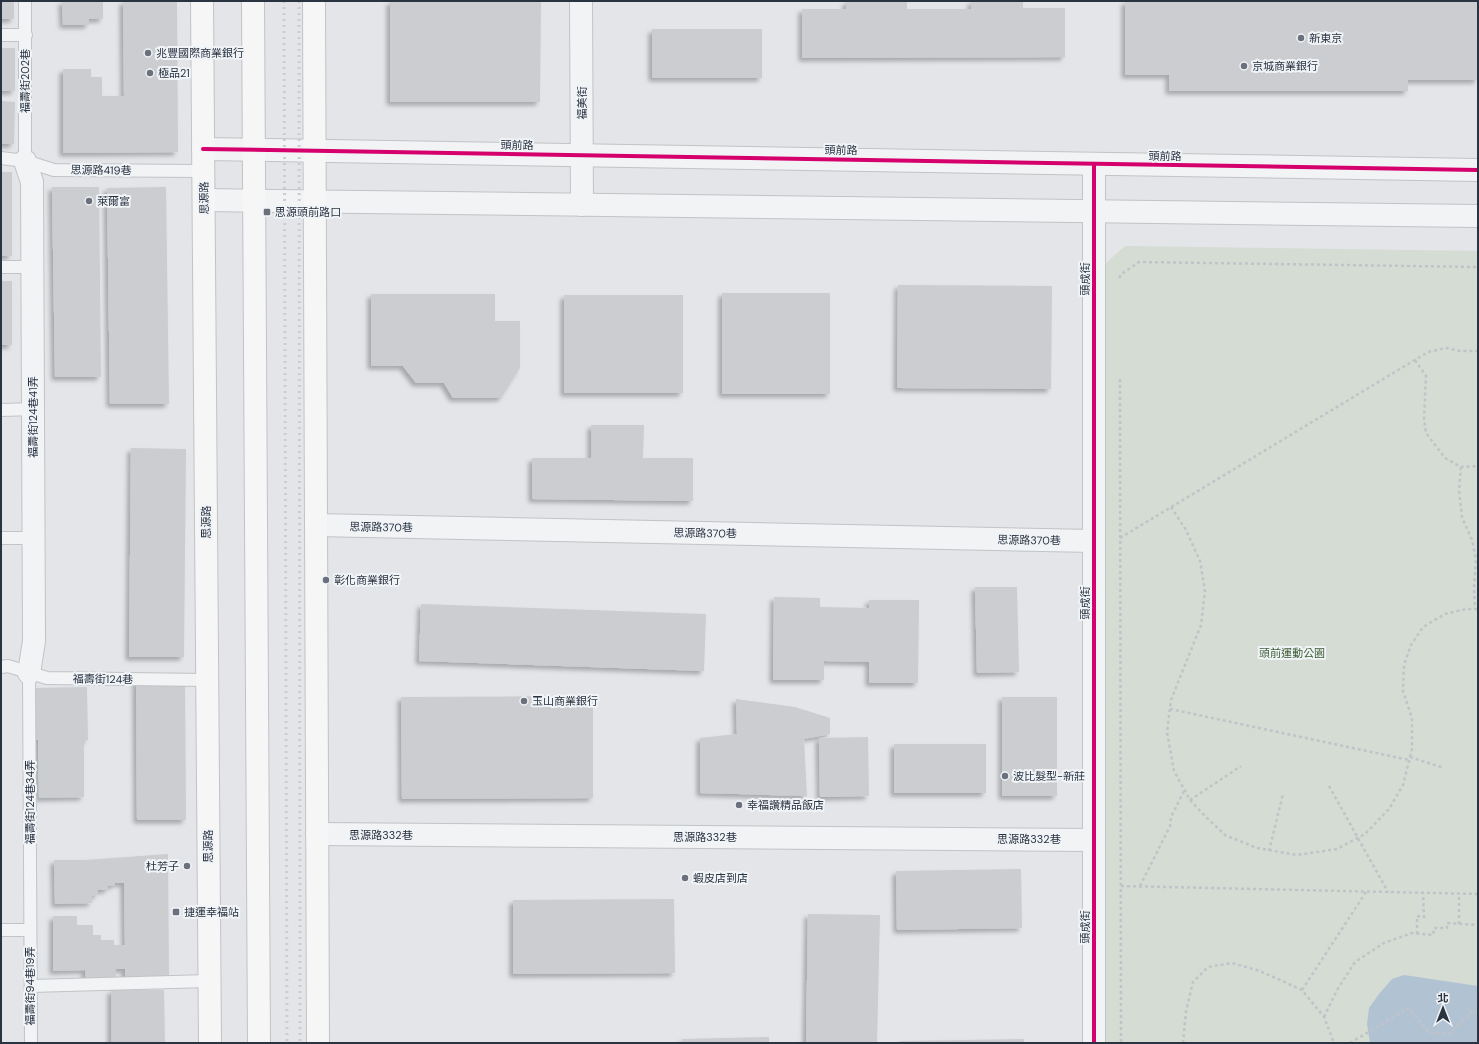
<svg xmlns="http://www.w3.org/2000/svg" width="1479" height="1044" viewBox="0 0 1479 1044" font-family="'DM Sans','Noto Sans TC',sans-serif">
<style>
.green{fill:#d4dcd3}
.water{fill:#b1c3d3}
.building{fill:#cbcdd0;filter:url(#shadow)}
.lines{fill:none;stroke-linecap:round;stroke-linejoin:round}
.service-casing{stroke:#c1c3c6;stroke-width:14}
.minor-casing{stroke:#c1c3c6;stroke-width:24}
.tertiary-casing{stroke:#c1c3c6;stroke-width:24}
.secondary-casing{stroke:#c1c3c6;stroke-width:24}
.path{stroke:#c2c3c8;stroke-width:2.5;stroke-dasharray:3 3;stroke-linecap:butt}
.service{stroke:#f2f3f5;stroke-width:12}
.minor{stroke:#f2f3f5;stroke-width:22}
.tertiary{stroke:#f2f3f5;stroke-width:22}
.secondary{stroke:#f6f6f7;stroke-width:22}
.rail{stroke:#cbcdd0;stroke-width:3;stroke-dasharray:2 4;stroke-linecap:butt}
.cycleway-casing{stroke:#f1f4f7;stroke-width:6}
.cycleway{stroke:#d6006c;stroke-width:4}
.poi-dot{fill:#6a717c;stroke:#f1f4f7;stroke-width:1.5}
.labels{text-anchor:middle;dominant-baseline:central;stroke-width:4;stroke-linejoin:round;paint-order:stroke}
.poi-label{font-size:11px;fill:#293342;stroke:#f1f4f7;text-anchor:start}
.street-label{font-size:11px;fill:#293342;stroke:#f1f4f7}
.park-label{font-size:11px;fill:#405e36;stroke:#f1f4f7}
</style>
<defs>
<filter id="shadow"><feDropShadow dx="-3.5" dy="3.5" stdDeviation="2" flood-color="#0004"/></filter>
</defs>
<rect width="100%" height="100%" fill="#e3e5e8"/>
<!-- green -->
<path class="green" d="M1125 246 1478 251V1043H1105L1106 263Z"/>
<!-- water -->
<path class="water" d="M1404 975 1478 986V1043H1370L1367 1024 1369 1008 1379 994 1392 979Z"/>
<!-- building -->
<g class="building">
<rect x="1" y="1" width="13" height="18"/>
<path d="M62 1H103V19H89V25H63Z"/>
<path d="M123 1H177L178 152 63 153V69H91V77H102V96H124Z"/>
<path d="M390 1H541L540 102H390Z"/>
<path d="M846 1H907V9H971V1H1023V8H1065V57L802 58V9H846Z"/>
<path d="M1125 1H1478V80H1408V91H1169V75H1125Z"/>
<rect x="652" y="29" width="110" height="49"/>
<rect x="1" y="48" width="14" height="43"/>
<path d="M1 101 15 102 14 144H1Z"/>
<rect x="1" y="172" width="11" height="84"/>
<path d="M52 187H99L101 377H55Z"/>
<path d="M166 187 169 404H110L107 188Z"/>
<rect x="1" y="281" width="11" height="64"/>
<path d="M898 285 1052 286 1051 389 897 388Z"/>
<rect x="722" y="293" width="108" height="101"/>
<path d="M371 294H495V321H520V368L501 398H453L444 383H416L403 366H371Z"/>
<rect x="564" y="295" width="119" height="98"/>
<path d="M591 425H644L643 458H693V501L532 499V458H591Z"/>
<path d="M131 448 186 449 184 657H129Z"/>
<path d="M975 587H1017L1019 672 977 673Z"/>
<path d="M774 597 820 598V607L869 608V600H919L918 683H869V662L824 661V680H773Z"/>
<path d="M421 604 706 614 704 671 419 661Z"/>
<path d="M136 680H185L186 820H137Z"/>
<path d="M87 687 88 740H84V797L39 798 38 740H35L34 688Z"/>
<path d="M593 696V798L402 799 401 697Z"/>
<rect x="1002" y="697" width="55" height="99"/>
<path d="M736 699 795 707 830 718V734L804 739 807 796 700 793V738L737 734Z"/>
<path d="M868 737 869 796 820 797 819 738Z"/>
<rect x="894" y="744" width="92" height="49"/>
<path d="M168 854 169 979H125V969H116V979H86L85 970 53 971V916H77V925H93V935H101V940H114V945H125L124 883H115V885L108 886V890H98V895L92 896V903L55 904 54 860H85Z"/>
<path d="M1021 869 1022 928 897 930 896 871Z"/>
<path d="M674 899 675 973 513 974V900Z"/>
<path d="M808 914 880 915 877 1043H806Z"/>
<path d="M111 990H164L165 1043H111Z"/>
<path d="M769 1037V1043H682V1039Z"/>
<path d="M1024 1039V1043H900V1041Z"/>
</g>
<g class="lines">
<defs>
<g id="service">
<path d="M1 35H26"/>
<path d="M1 158 25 161 54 170 203 171"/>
<path d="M25 161V1"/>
<path d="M1 267H32"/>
<path d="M1 410 34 409"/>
<path d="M1 538H34"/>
<path d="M1 667 8 666 47 678 207 680"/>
<path d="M29 673 31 1043"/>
<path d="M1 930H30"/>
<path d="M31 986 209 981"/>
</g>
<g id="minor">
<path d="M581 1 582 205"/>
<path d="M25 161 32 182 34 641 29 673"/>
<path d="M1094 164V1043"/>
<path d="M316 525 1094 541"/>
<path d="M317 834 1094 840"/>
</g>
<g id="tertiary">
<path d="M203 149 1478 170"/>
<path d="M204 200 1478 216"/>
</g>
<g id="secondary">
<path d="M202 1 210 1043"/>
<path d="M253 1 259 1043"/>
<path d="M314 1 318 1043"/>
</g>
</defs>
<!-- service casing -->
<use href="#service" class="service-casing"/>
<!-- minor casing -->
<use href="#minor" class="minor-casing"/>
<!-- tertiary casing -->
<use href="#tertiary" class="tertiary-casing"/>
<!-- secondary casing -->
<use href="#secondary" class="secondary-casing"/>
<!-- path -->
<g class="path">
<path d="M1120 278V275L1139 262 1478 267"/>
<path d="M1415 360 1426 376 1424 419 1426 433 1445 458 1461 467 1478 466"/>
<path d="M1120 379 1121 1043"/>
<path d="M1461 467 1459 490 1462 517 1472 540 1476 559 1474 588 1475 609"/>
<path d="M1171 507 1186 530 1200 561 1205 591 1201 625 1171 700 1167 732 1174 771 1190 800 1204 815 1225 835 1257 848 1297 855 1337 849 1365 834 1389 809 1403 785 1412 749V718L1403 691 1404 665 1411 645 1423 627 1445 614 1466 609H1478"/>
<path d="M1120 538 1428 352 1446 348 1460 351H1478"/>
<path d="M1170 709 1409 760"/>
<path d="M1410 757 1444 768"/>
<path d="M1329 786 1388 892"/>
<path d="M1190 800 1241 766"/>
<path d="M1269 851 1283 794"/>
<path d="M1121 886 1478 894"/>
<path d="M1140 886 1170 826 1171 817 1184 791"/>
<path d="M1459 924V894"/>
<path d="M1417 934V916L1424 917 1423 893"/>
<path d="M1302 990 1366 892"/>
<path d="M1324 1017 1337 990 1355 962 1384 943 1412 933 1433 935 1434 928H1447V923L1478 925"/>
<path d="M1183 1043 1186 1011 1193 982 1208 967 1232 963 1260 971 1302 990 1324 1017 1334 1043"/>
<path d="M1350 1043 1409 1008 1429 1033H1450L1474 1010 1478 1012"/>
</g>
<!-- service -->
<use href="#service" class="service"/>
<!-- minor -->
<use href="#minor" class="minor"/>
<!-- tertiary -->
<use href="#tertiary" class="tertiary"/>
<!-- secondary -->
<use href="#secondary" class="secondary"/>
<!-- rail -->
<g class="rail">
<path d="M284 1 287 1043"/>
<path d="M299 1 300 1043"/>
</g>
<defs>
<g id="cycleway">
<path d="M203 149 1478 170"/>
<path d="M1094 164V1043"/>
</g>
</defs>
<!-- cycleway casing -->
<use href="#cycleway" class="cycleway-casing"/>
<!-- cycleway -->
<use href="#cycleway" class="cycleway"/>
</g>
<!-- markers -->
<g class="poi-dot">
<circle cx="1301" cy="38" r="4"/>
<circle cx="148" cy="53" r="4"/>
<circle cx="1244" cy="66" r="4"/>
<circle cx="150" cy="73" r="4"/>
<circle cx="89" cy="201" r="4"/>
<rect x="263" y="208" width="8" height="8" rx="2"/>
<circle cx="326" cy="580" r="4"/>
<circle cx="524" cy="701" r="4"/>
<circle cx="1005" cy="776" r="4"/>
<circle cx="739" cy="805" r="4"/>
<circle cx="187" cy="866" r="4"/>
<circle cx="685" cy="878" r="4"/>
<rect x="172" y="908" width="8" height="8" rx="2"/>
</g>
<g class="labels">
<!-- poi labels -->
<g class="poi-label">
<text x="1309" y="38">新東京</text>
<text x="156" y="53">兆豐國際商業銀行</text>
<text x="1252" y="66">京城商業銀行</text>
<text x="158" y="73">極品21</text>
<text x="97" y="201">萊爾富</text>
<text x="275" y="212">思源頭前路口</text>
<text x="334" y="580">彰化商業銀行</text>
<text x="532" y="701">玉山商業銀行</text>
<text x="1013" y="776">波比髮型-新莊</text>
<text x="747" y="805">幸福讚精品飯店</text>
<text x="179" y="866" text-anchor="end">杜芳子</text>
<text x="693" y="878">蝦皮店到店</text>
<text x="184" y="912">捷運幸福站</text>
</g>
<!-- street labels -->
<g class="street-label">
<text transform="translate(25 81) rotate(-90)">福壽街202巷</text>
<text transform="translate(582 103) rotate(-90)">福美街</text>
<text transform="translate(517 145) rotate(1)">頭前路</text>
<text transform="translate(841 150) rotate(1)">頭前路</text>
<text transform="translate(1165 156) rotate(1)">頭前路</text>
<text transform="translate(101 170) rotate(1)">思源路419巷</text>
<text transform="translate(204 198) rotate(-91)">思源路</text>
<text transform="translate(1085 279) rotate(-90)">頭成街</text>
<text transform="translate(33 417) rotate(-90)">福壽街124巷41弄</text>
<text transform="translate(206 522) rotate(-90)">思源路</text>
<text transform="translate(381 527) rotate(1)">思源路370巷</text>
<text transform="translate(705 533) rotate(1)">思源路370巷</text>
<text transform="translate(1029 540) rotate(1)">思源路370巷</text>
<text transform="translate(1085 603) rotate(-90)">頭成街</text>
<text transform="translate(103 679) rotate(1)">福壽街124巷</text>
<text transform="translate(30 802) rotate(-90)">福壽街124巷34弄</text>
<text x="381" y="835">思源路332巷</text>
<text x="705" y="837">思源路332巷</text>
<text x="1029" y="839">思源路332巷</text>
<text transform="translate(208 846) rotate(-90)">思源路</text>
<text transform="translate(1085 927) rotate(-90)">頭成街</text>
<text transform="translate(30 986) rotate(-90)">福壽街94巷19弄</text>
</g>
<!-- park labels -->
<g class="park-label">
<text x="1292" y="653">頭前運動公園</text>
</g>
</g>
<!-- border -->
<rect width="1479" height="1044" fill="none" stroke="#293342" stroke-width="4"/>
<!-- north arrow -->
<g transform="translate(1443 1008)" stroke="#f1f4f7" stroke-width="3" paint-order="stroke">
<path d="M0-3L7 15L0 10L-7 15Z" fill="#293342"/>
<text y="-6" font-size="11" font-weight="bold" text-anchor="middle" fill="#293342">北</text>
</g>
</svg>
